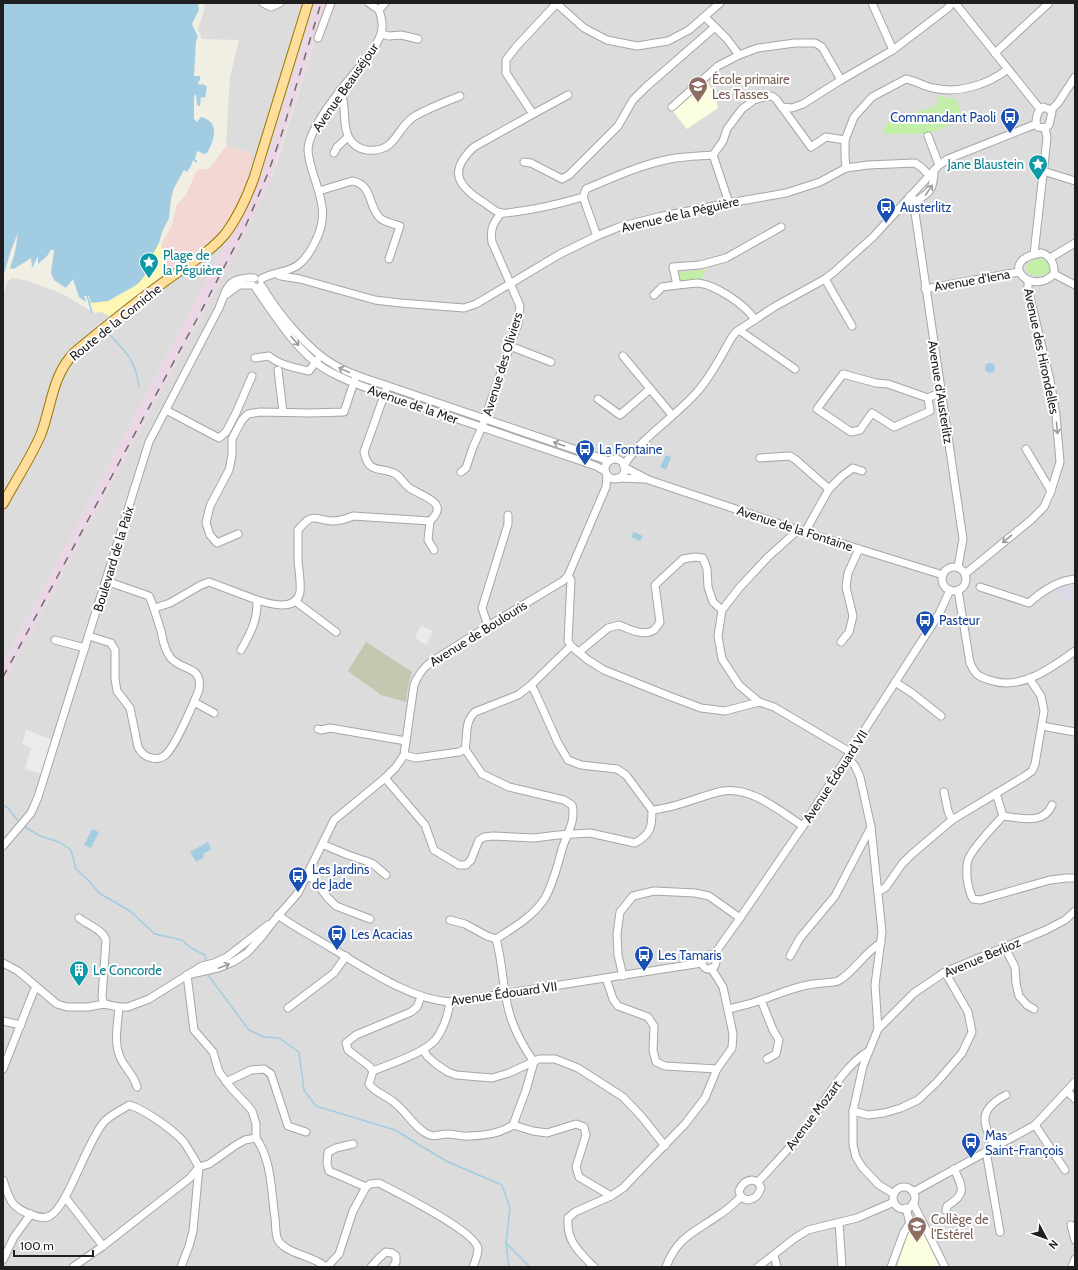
<svg xmlns="http://www.w3.org/2000/svg" width="1078" height="1270" viewBox="0 0 1078 1270" font-family="Cabin,sans-serif">
<style>
.residential{fill:#dddcdc}
.commercial{fill:#f2d7d2}
.industrial{fill:#ead6e4}
.education{fill:#fcffdf}
.construction{fill:#c4c6af}
.grass{fill:#c3eea7}
.sand{fill:#fff7b4}
.parking{fill:#ebebeb}
.plaza{fill:#dad9e6}
.water{fill:#a2cce1}
.lines{fill:none;stroke-linecap:round;stroke-linejoin:round}
.stream{stroke:#a2cce1;stroke-width:1.5}
.minor-casing{stroke:#a6a6a6;stroke-width:9}
.major-casing{stroke:#9a7700;stroke-width:11}
.minor{stroke:#fff;stroke-width:7}
.major{stroke:#ffde9b;stroke-width:9}
.rail{stroke:#6d6d6d;stroke-width:1.5;stroke-dasharray:8 8;stroke-linecap:butt}
.oneway{stroke:#9a9a9a}
.labels{text-anchor:middle;dominant-baseline:central;stroke-width:4;stroke-linejoin:round;paint-order:stroke}
.education-label{font-size:13px;fill:#785e54;stroke:#fff;text-anchor:start}
.street-label{font-size:13px;fill:#1f1f1f;stroke:#fff}
.transit-label{font-size:13px;fill:#164399;stroke:#fff;text-anchor:start}
.culture-label{font-size:13px;fill:#0d838f;stroke:#fff;text-anchor:start}
</style>
<rect width="100%" height="100%" fill="#f1eee4"/>
<!-- residential -->
<g class="residential">
<path d="M203 3H315L274 139 261 173 248 203 3 664V296L7 282 12 278 29 281 63 294 94 313 101 312 110 316 167 272 173 270 186 260 223 230 236 209 244 191 251 153 226 146 230 77 239 40 202 39 198 29 205 7Z"/>
<path d="M326 3H1075V1267H939L922 1228 897 1267H3V685L243 239 257 209 269 184 277 162Z"/>
</g>
<!-- commercial -->
<path class="commercial" d="M226 146 251 153 252 160 244 191 236 209 223 230 186 260 173 270 169 271 166 266 161 245 172 225 176 206 186 195 197 170 200 169H209Z"/>
<!-- industrial -->
<path class="industrial" d="M315 3H326L269 184 243 239 3 685V664L248 203 261 173 274 139Z"/>
<!-- education -->
<g class="education">
<path d="M706 79 716 98 718 108 687 129 672 110Z"/>
<path d="M922 1228 939 1267H897L909 1231Z"/>
</g>
<!-- construction -->
<path class="construction" d="M366 642 412 672 408 686 406 702 381 695 348 671Z"/>
<!-- grass -->
<g class="grass">
<path d="M938 96 956 99 963 119 926 135 924 134H884L883 131 887 123 902 117 936 106Z"/>
<path d="M1040 258 1046 260 1051 267 1049 273C1041 276 1034 277 1027 273L1026 267 1030 262Z"/>
<path d="M703 267H706L702 279 689 280 679 283 677 272 703 270Z"/>
</g>
<!-- sand -->
<path class="sand" d="M159 243C165 250 164 263 166 272L109 316 101 311 95 312 91 303 108 301 124 293 139 283 152 262 153 254Z"/>
<!-- parking -->
<g class="parking">
<path d="M421 626 433 631 426 645 415 638Z"/>
<path d="M26 730 52 740 41 774 25 769 31 748 22 744Z"/>
</g>
<!-- plaza -->
<path class="plaza" d="M1075 571V603L1069 600 1062 602 1052 586Z"/>
<!-- water -->
<g class="water">
<path d="M3 3H198L199 10 192 24 198 37 196 41 194 76H200V80L198 82 199 85 203 84 207 87 205 98 201 97 200 106 197 105 196 94 194 96V119L197 122 201 117C221 122 214 140 207 153L204 154 197 151 195 159 197 161 196 163 193 160 191 166 187 172 184 170 174 188 171 199 169 218 162 232 159 243 153 254 151 267 139 283 133 287 108 301 91 303 89 296H84L86 302 79 297 73 279 66 288 54 280 51 273 54 250H51L47 256 38 264V256L32 268 31 258 14 269 10 268 15 252 18 233 11 250 3 277Z"/>
<circle cx="990" cy="368" r="5"/>
<path d="M666 455 671 457 666 470 660 467Z"/>
<path d="M634 532 643 536 640 541 631 537Z"/>
<path d="M92 829 99 832 91 848 84 845Z"/>
<path d="M208 842 211 849 203 854 204 857 196 862 190 852Z"/>
</g>
<g class="lines">
<!-- stream -->
<g class="stream">
<path d="M87 295 92 313"/>
<path d="M109 334C126 352 136 361 139 387"/>
<path d="M3 805 8 808 19 822"/>
<path d="M25 827 40 836 59 842 71 850 76 869 90 882 99 893 130 911 155 934 182 940 191 948 205 955 206 963"/>
<path d="M207 972 208 975 249 1030 264 1037 279 1038 299 1052 304 1090 316 1106 395 1130 446 1161 502 1185 510 1208 506 1243 530 1267"/>
<path d="M506 1243 509 1267"/>
</g>
<defs>
<g id="minor">
<path d="M263 3 271 7 280 3"/>
<path d="M556 3 584 28 607 40 637 46 668 41 689 30 720 3"/>
<path d="M557 3 516 47 506 60V73L533 114 474 147C449 170 456 185 483 202 488 205 495 212 501 213 505 214 510 212 514 212 539 209 559 204 583 197L586 189C614 177 640 165 670 159 684 156 699 156 713 155L723 141 727 129 742 109 754 100 764 97 772 96 776 99 811 147 826 137 845 140"/>
<path d="M872 3 893 50"/>
<path d="M955 3 1040 109"/>
<path d="M379 10 385 3"/>
<path d="M705 17 727 39 739 55 758 48 795 43H815L822 47 841 80"/>
<path d="M381 34 389 36 401 35 418 39"/>
<path d="M318 38 331 3"/>
<path d="M995 53 1049 3"/>
<path d="M340 90C342 96 344 102 344 108 345 119 344 129 349 138 353 145 359 149 367 150 397 153 395 128 415 116 429 108 445 102 460 96"/>
<path d="M672 107 718 66 739 55"/>
<path d="M782 107 792 108 803 104 841 80 893 50 948 8 952 3"/>
<path d="M1043 107 1048 109 1052 112 1049 125 1045 128 1038 127C1034 121 1037 111 1043 107Z"/>
<path d="M1051 110 1058 103 1075 77"/>
<path d="M533 114 568 95"/>
<path d="M928 136 939 165"/>
<path d="M334 153 337 147 348 137"/>
<path d="M713 155 729 203"/>
<path d="M524 162 531 163 562 179 569 175 618 126 633 100 646 87 715 27"/>
<path d="M846 168 845 156V140L854 117 872 97 906 79C916 81 923 86 933 88 959 94 987 85 1008 69"/>
<path d="M1043 171 1075 181"/>
<path d="M319 191 352 181C373 184 368 207 380 218 384 222 394 224 400 226L389 259"/>
<path d="M910 196 913 199 963 539 958 567"/>
<path d="M583 197 597 236"/>
<path d="M913 203C930 193 934 190 934 170"/>
<path d="M1042 253C1051 256 1055 265 1054 274 1030 298 995 259 1042 253Z"/>
<path d="M1034 254 1047 138 1045 128"/>
<path d="M1050 258 1075 243"/>
<path d="M277 274 281 276 300 279 375 300 400 303 464 308 476 304 560 254 597 236 619 227 658 217 729 203 786 193 820 182 846 168 868 165 915 163 921 167 929 175"/>
<path d="M1054 274 1075 285"/>
<path d="M261 279C273 272 287 273 298 265 306 259 312 249 316 240 329 214 320 196 312 170 310 163 308 156 308 149 309 131 329 105 340 91 351 75 381 47 382 28 383 22 381 16 379 10L369 3"/>
<path d="M825 279 852 326"/>
<path d="M261 285C278 313 307 350 336 366 352 375 370 380 388 386L609 461"/>
<path d="M255 287C273 313 298 353 325 369 343 380 364 387 384 394L596 466 605 471"/>
<path d="M925 289 1019 272"/>
<path d="M227 294 239 285H252"/>
<path d="M654 295 662 287 677 285"/>
<path d="M755 320C746 305 716 285 698 283 692 283 685 285 677 285L673 267 700 265 726 258 781 227"/>
<path d="M739 330 795 369"/>
<path d="M510 346 551 362"/>
<path d="M623 356 672 415"/>
<path d="M255 358 269 356C279 365 296 368 309 371L318 359"/>
<path d="M278 370 283 412"/>
<path d="M386 390 364 452C369 477 384 465 397 475 403 480 406 487 413 490 424 497 450 503 430 521"/>
<path d="M928 398 930 411 894 427 872 413 860 430 851 432 817 409 843 374 876 383 888 384 928 398 941 392"/>
<path d="M598 399 620 415 650 389"/>
<path d="M166 410 219 438 226 432 236 413 252 376"/>
<path d="M1026 449 1051 491"/>
<path d="M760 458 790 456 796 460 829 489"/>
<circle cx="615" cy="469" r="10"/>
<path d="M624 465C643 436 674 418 697 392 712 375 721 356 732 337L736 332 774 307 825 279 834 272 873 237 939 165 948 159 1036 124"/>
<path d="M624 467 649 480 798 530 943 575"/>
<path d="M461 472 466 468 473 447 482 427 518 323 520 306 492 242C490 228 493 224 501 213"/>
<path d="M618 478 644 479"/>
<path d="M430 521 428 540 434 550"/>
<path d="M805 532 829 489 842 476 853 468 862 471"/>
<path d="M238 534 217 543 210 535 206 523 210 506 229 470 232 455V439L242 420 248 414 260 412 310 413 344 412 355 379"/>
<circle cx="954" cy="579" r="12"/>
<path d="M965 574 1031 520 1044 507 1051 491 1060 462 1056 415 1050 380 1028 289V281"/>
<path d="M568 576 571 580 568 641 571 646 588 660 604 670 669 696 701 708 725 711 759 702 774 707 850 752"/>
<path d="M980 587 1029 603C1042 591 1057 581 1075 579"/>
<path d="M958 590 970 663C976 676 979 677 993 681 1022 690 1053 667 1075 651"/>
<path d="M257 600C270 604 296 612 300 592 301 582 299 571 298 561 298 551 298 540 298 530 313 512 313 519 332 521 340 521 346 519 353 516L430 521"/>
<path d="M295 601 336 632"/>
<path d="M155 608 170 603 201 585 209 582 257 600C258 620 250 634 241 650"/>
<path d="M488 626 482 608 508 524V515"/>
<path d="M89 636 111 643 115 650V679L117 691 130 708 138 747C141 753 145 757 152 758 156 759 160 759 164 756 175 749 193 704 199 690 203 664 181 672 170 657 164 649 163 640 161 631 157 619 154 607 149 596L106 581"/>
<path d="M55 640 85 648"/>
<path d="M841 642 849 632 853 616 846 587 848 573 859 549"/>
<path d="M579 652 608 628 619 625C629 629 644 637 654 630 656 628 658 625 660 622L655 585 683 559 695 557 703 558 707 569 708 587 713 602 722 610"/>
<path d="M895 682 912 693 941 716"/>
<path d="M531 685 535 692 558 743 568 760 581 765 617 769 626 775 652 810C677 808 699 796 723 791 751 786 781 812 803 826"/>
<path d="M194 702 214 713"/>
<path d="M759 702 739 685 722 659 718 636 722 610 740 587 768 557 798 530"/>
<path d="M1042 726 1075 732"/>
<path d="M318 729 321 730 330 728 406 741"/>
<path d="M465 749 482 774 509 787 564 800 572 805C576 819 568 833 563 846 558 863 554 882 545 898 534 916 513 928 496 939 504 966 502 995 512 1021 517 1036 525 1049 534 1062L526 1090 513 1125"/>
<path d="M404 755 416 758 459 752 465 749C468 735 464 722 475 712L518 695 531 685 571 646"/>
<path d="M847 757 855 766 860 777 871 827 882 932 875 985 878 1029 863 1066 853 1111V1145L856 1157 862 1167 879 1185 894 1194"/>
<path d="M385 778 425 825 434 850 459 865H466L471 860 479 840 484 837 493 836 534 838 558 835 590 833 635 843C651 834 652 827 652 810"/>
<path d="M944 792 948 811 952 820"/>
<path d="M996 793 1003 816C993 827 973 847 968 860 966 866 967 872 967 878 968 885 969 892 973 899L980 900 1050 880 1067 878H1075"/>
<path d="M1003 816C1021 818 1044 825 1052 805"/>
<path d="M322 844 348 855 366 861 373 864 386 875"/>
<path d="M3 846 31 813 38 797 149 442 219 308C225 295 225 282 241 279 246 278 249 277 254 278"/>
<path d="M307 876 315 880 327 897 336 906 370 919"/>
<path d="M878 892 886 887 902 864 912 854 952 820 1025 776 1032 771 1035 764 1044 711 1041 696 1029 678"/>
<path d="M278 915C294 927 312 936 328 946 364 967 408 999 450 1002L702 963"/>
<path d="M79 918C88 925 102 929 106 940L102 997 104 1004"/>
<path d="M450 920 465 924 487 936 496 939"/>
<path d="M1005 948 1015 967 1016 983 1019 996 1027 1005 1034 1009"/>
<circle cx="709" cy="962" r="7"/>
<path d="M713 956 740 918 803 826 939 614 950 590"/>
<path d="M790 956 800 938 835 896 871 827"/>
<path d="M3 963 18 971 57 1004 67 1007H88L104 1004 119 1007H128L149 999 202 966 214 963 227 957 268 925"/>
<path d="M187 975 218 968 233 962 247 953 263 935 272 923 298 893 334 820 385 778 396 767 404 755 414 685C418 675 422 669 431 662L488 626 563 581 568 576 606 487 607 475"/>
<path d="M187 975 194 1030 213 1052 219 1072 232 1089 248 1106 252 1111 256 1124V1138"/>
<path d="M623 976 618 955 617 934 620 912 633 896 654 891 695 893 709 896 740 918"/>
<path d="M606 978 613 999 618 1006 648 1017 654 1026 653 1050 656 1062 665 1066 717 1069"/>
<path d="M421 997 417 1007 411 1012 356 1035 346 1043 348 1050 369 1066 373 1071 369 1084C375 1093 388 1096 396 1104 406 1112 413 1125 424 1132 434 1139 437 1134 448 1134 455 1134 462 1137 469 1136 484 1136 501 1133 513 1125"/>
<path d="M761 1000 773 1030 779 1040 776 1054 767 1059"/>
<path d="M119 1007C118 1022 114 1040 119 1054 122 1066 134 1074 137 1087"/>
<path d="M288 1008 334 973 346 956"/>
<path d="M729 1009C740 1006 751 1004 761 1000 777 995 791 988 808 985 815 983 833 983 838 981 855 972 863 953 881 943"/>
<path d="M3 1021 21 1025"/>
<path d="M878 1029 914 993 945 972 1046 930 1065 920 1075 911"/>
<path d="M423 1049 427 1056 436 1064 448 1072 456 1075 492 1078 509 1073 539 1059H555L578 1068 623 1097 642 1117 665 1146"/>
<path d="M3 1069 33 993 36 987"/>
<path d="M373 1071C390 1064 425 1053 436 1039 444 1028 448 1015 450 1002"/>
<path d="M226 1082 251 1070 264 1069 271 1074 288 1126 306 1132"/>
<path d="M1067 1091 1075 1099"/>
<path d="M853 1111 868 1115 884 1113 901 1108 918 1100 937 1082 962 1053 972 1032 968 1012 945 972"/>
<path d="M513 1125 533 1131 547 1133 576 1124 584 1127 586 1135 576 1167 579 1177 611 1196"/>
<path d="M1035 1125 1065 1170"/>
<path d="M353 1144 336 1148 328 1152 327 1163 329 1171 366 1187"/>
<path d="M995 1147C981 1122 979 1109 1006 1095"/>
<path d="M986 1151 1000 1232"/>
<path d="M3 1180C10 1200 10 1207 32 1215 38 1217 44 1219 50 1216 68 1206 87 1141 104 1122 110 1115 122 1110 129 1105 144 1109 172 1129 183 1141 189 1149 194 1159 199 1167"/>
<path d="M752 1180 758 1182 761 1188C758 1196 755 1199 747 1200L741 1197 739 1191C742 1184 745 1181 752 1180Z"/>
<path d="M758 1182C775 1163 794 1144 809 1124 825 1101 844 1065 869 1051"/>
<circle cx="904" cy="1198" r="11"/>
<path d="M913 1192 1035 1125 1075 1082"/>
<path d="M65 1197 103 1246"/>
<path d="M913 1203 945 1267"/>
<path d="M946 1210 947 1206C967 1194 963 1188 954 1169"/>
<path d="M839 1223 842 1267"/>
<path d="M1071 1225 1075 1240"/>
<path d="M774 1255 777 1267"/>
<path d="M3 1260 14 1237 31 1214"/>
<path d="M73 1267 103 1246 190 1178 199 1167 209 1164 236 1145 245 1140 256 1138C272 1161 271 1191 275 1218 276 1225 275 1234 278 1240 286 1254 312 1255 326 1267"/>
<path d="M181 1267 189 1246 193 1231 199 1167"/>
<path d="M327 1267 339 1254 353 1211 366 1187 370 1184 379 1183C396 1192 477 1232 478 1249 478 1254 475 1262 473 1267"/>
<path d="M371 1267 379 1258 386 1252 392 1253 396 1256V1262L393 1267"/>
<path d="M594 1267C579 1252 566 1241 568 1218L575 1212 611 1196 623 1188 685 1124 705 1098 717 1069 732 1048 733 1034 723 987 711 968"/>
<path d="M666 1267C677 1237 695 1232 719 1215 727 1210 734 1203 741 1197"/>
<path d="M758 1267 795 1238 808 1230 857 1218 894 1202"/>
<path d="M891 1267 904 1232 910 1223 906 1208"/>
<path d="M1072 1267 1075 1259"/>
</g>
<path id="major" d="M3 504C15 481 31 458 41 434 52 405 52 375 75 352 104 328 133 304 164 282 184 267 210 253 226 233 238 217 247 197 254 178L308 3"/>
</defs>
<!-- minor casing -->
<use href="#minor" class="minor-casing"/>
<!-- major casing -->
<use href="#major" class="major-casing"/>
<!-- minor -->
<use href="#minor" class="minor"/>
<!-- major -->
<use href="#major" class="major"/>
<!-- rail -->
<path class="rail" d="M3 677 198 317 246 225 268 173 282 133 321 3"/>
</g>
<!-- one-way arrows -->
<defs><path id="oneway-shaft" d="M-6 0H5M1.5-3L5.5 0L1.5 3" fill="none" stroke-width="1.6" stroke-linecap="round" stroke-linejoin="round"/></defs>
<g class="oneway">
<use href="#oneway-shaft" transform="translate(929 190) rotate(-56)"/>
<use href="#oneway-shaft" transform="translate(295 341) rotate(50)"/>
<use href="#oneway-shaft" transform="translate(344 370) rotate(-155)"/>
<use href="#oneway-shaft" transform="translate(1057 428) rotate(85)"/>
<use href="#oneway-shaft" transform="translate(559 444) rotate(-161)"/>
<use href="#oneway-shaft" transform="translate(1007 539) rotate(140)"/>
<use href="#oneway-shaft" transform="translate(224 966) rotate(-21)"/>
</g>
<!-- icons -->
<defs>
<symbol id="school-pin" viewBox="-11 -11 22 30"><path d="M0 17L-7.5 6A9.5 9.5 0 1 1 7.5 6Z" fill="#8d6e63" stroke="#fff"/><path d="M0-5L7-2L0 1L-7-2ZM-4 1L0 2.5L4 1V4Q0 6-4 4Z" fill="#fff"/></symbol>
<symbol id="bus-pin" viewBox="-11 -11 22 30"><path d="M0 17L-7.5 6A9.5 9.5 0 1 1 7.5 6Z" fill="#1a4fb4" stroke="#fff"/><path d="M-5-6H5V4H4V6H2V4H-2V6H-4V4H-5ZM-3.5-4V0h7V-4ZM-3.5 1.2v1.5H-2V1.2ZM2 1.2v1.5H3.5V1.2Z" fill="#fff"/></symbol>
<symbol id="sight-pin" viewBox="-11 -11 22 30"><path d="M0 17L-7.5 6A9.5 9.5 0 1 1 7.5 6Z" fill="#0f9aa8" stroke="#fff"/><path d="M0-6L1.8-2.2L6-1.7L2.9 1.2L3.7 5.4L0 3.3L-3.7 5.4L-2.9 1.2L-6-1.7L-1.8-2.2Z" fill="#fff"/></symbol>
<symbol id="building-pin" viewBox="-11 -11 22 30"><path d="M0 17L-7.5 6A9.5 9.5 0 1 1 7.5 6Z" fill="#0f9aa8" stroke="#fff"/><path d="M-4-6H4V6H1V3H-1V6H-4ZM-2.5-4.3h1.7v1.8h-1.7ZM.8-4.3h1.7v1.8H.8ZM-2.5-1h1.7V.8h-1.7ZM.8-1h1.7V.8H.8Z" fill="#fff"/></symbol>
</defs>
<g fill-rule="evenodd">
<use href="#school-pin" x="687" y="75" width="22" height="30"/>
<use href="#bus-pin" x="999" y="106" width="22" height="30"/>
<use href="#sight-pin" x="1027" y="153" width="22" height="30"/>
<use href="#bus-pin" x="875" y="196" width="22" height="30"/>
<use href="#sight-pin" x="138" y="251" width="22" height="30"/>
<use href="#bus-pin" x="574" y="438" width="22" height="30"/>
<use href="#bus-pin" x="914" y="609" width="22" height="30"/>
<use href="#bus-pin" x="287" y="865" width="22" height="30"/>
<use href="#bus-pin" x="326" y="923" width="22" height="30"/>
<use href="#bus-pin" x="633" y="944" width="22" height="30"/>
<use href="#building-pin" x="68" y="959" width="22" height="30"/>
<use href="#bus-pin" x="960" y="1131" width="22" height="30"/>
<use href="#school-pin" x="906" y="1215" width="22" height="30"/>
</g>
<g class="labels">
<!-- education labels -->
<g class="education-label">
<text x="712" y="79">École primaire<tspan x="712" dy="15">Les Tasses</tspan></text>
<text x="931" y="1219">Collège de<tspan x="931" dy="15">l'Estérel</tspan></text>
</g>
<!-- street labels -->
<g class="street-label">
<text transform="translate(345 87) rotate(-55)">Avenue Beauséjour</text>
<text transform="translate(680 214) rotate(-13)">Avenue de la Péguière</text>
<text transform="translate(972 280) rotate(-10)">Avenue d'Iena</text>
<text transform="translate(115 322) rotate(-39)">Route de la Corniche</text>
<text transform="translate(1042 351) rotate(78)">Avenue des Hirondelles</text>
<text transform="translate(502 364) rotate(-73)">Avenue des Oliviers</text>
<text transform="translate(941 392) rotate(81)">Avenue d'Austerlitz</text>
<text transform="translate(413 404) rotate(19)">Avenue de la Mer</text>
<text transform="translate(795 528) rotate(18)">Avenue de la Fontaine</text>
<text transform="translate(113 559) rotate(-73)">Boulevard de la Paix</text>
<text transform="translate(478 633) rotate(-32)">Avenue de Boulouris</text>
<text transform="translate(835 776) rotate(-57)">Avenue Édouard VII</text>
<text transform="translate(982 957) rotate(-23)">Avenue Berlioz</text>
<text transform="translate(504 993) rotate(-8)">Avenue Édouard VII</text>
<text transform="translate(813 1115) rotate(-53)">Avenue Mozart</text>
</g>
<!-- transit labels -->
<g class="transit-label">
<text x="996" y="117" text-anchor="end">Commandant Paoli</text>
<text x="900" y="207">Austerlitz</text>
<text x="599" y="449">La Fontaine</text>
<text x="939" y="620">Pasteur</text>
<text x="312" y="869">Les Jardins<tspan x="312" dy="15">de Jade</tspan></text>
<text x="351" y="934">Les Acacias</text>
<text x="658" y="955">Les Tamaris</text>
<text x="985" y="1135">Mas<tspan x="985" dy="15">Saint-François</tspan></text>
</g>
<!-- culture labels -->
<g class="culture-label">
<text x="1024" y="164" text-anchor="end">Jane Blaustein</text>
<text x="163" y="255">Plage de<tspan x="163" dy="15">la Péguière</tspan></text>
<text x="93" y="970">Le Concorde</text>
</g>
</g>
<!-- border -->
<rect width="1078" height="1270" fill="none" stroke="#1f1f1f" stroke-width="8"/>
<!-- north arrow -->
<g transform="translate(1046 1238) rotate(131)" stroke="#ffffff" stroke-width="3" paint-order="stroke">
<path d="M0-3L7 15L0 10L-7 15Z" fill="#1f1f1f"/>
<text y="-6" font-size="11" font-weight="bold" text-anchor="middle" fill="#1f1f1f">N</text>
</g>
<!-- scale -->
<path d="M14 1250v6h79v-6" fill="none" stroke="#1f1f1f" stroke-width="2"/>
<text x="20" y="1250" font-size="12" fill="#1f1f1f" stroke="#ffffff" stroke-width="3" paint-order="stroke">100 m</text>
</svg>
